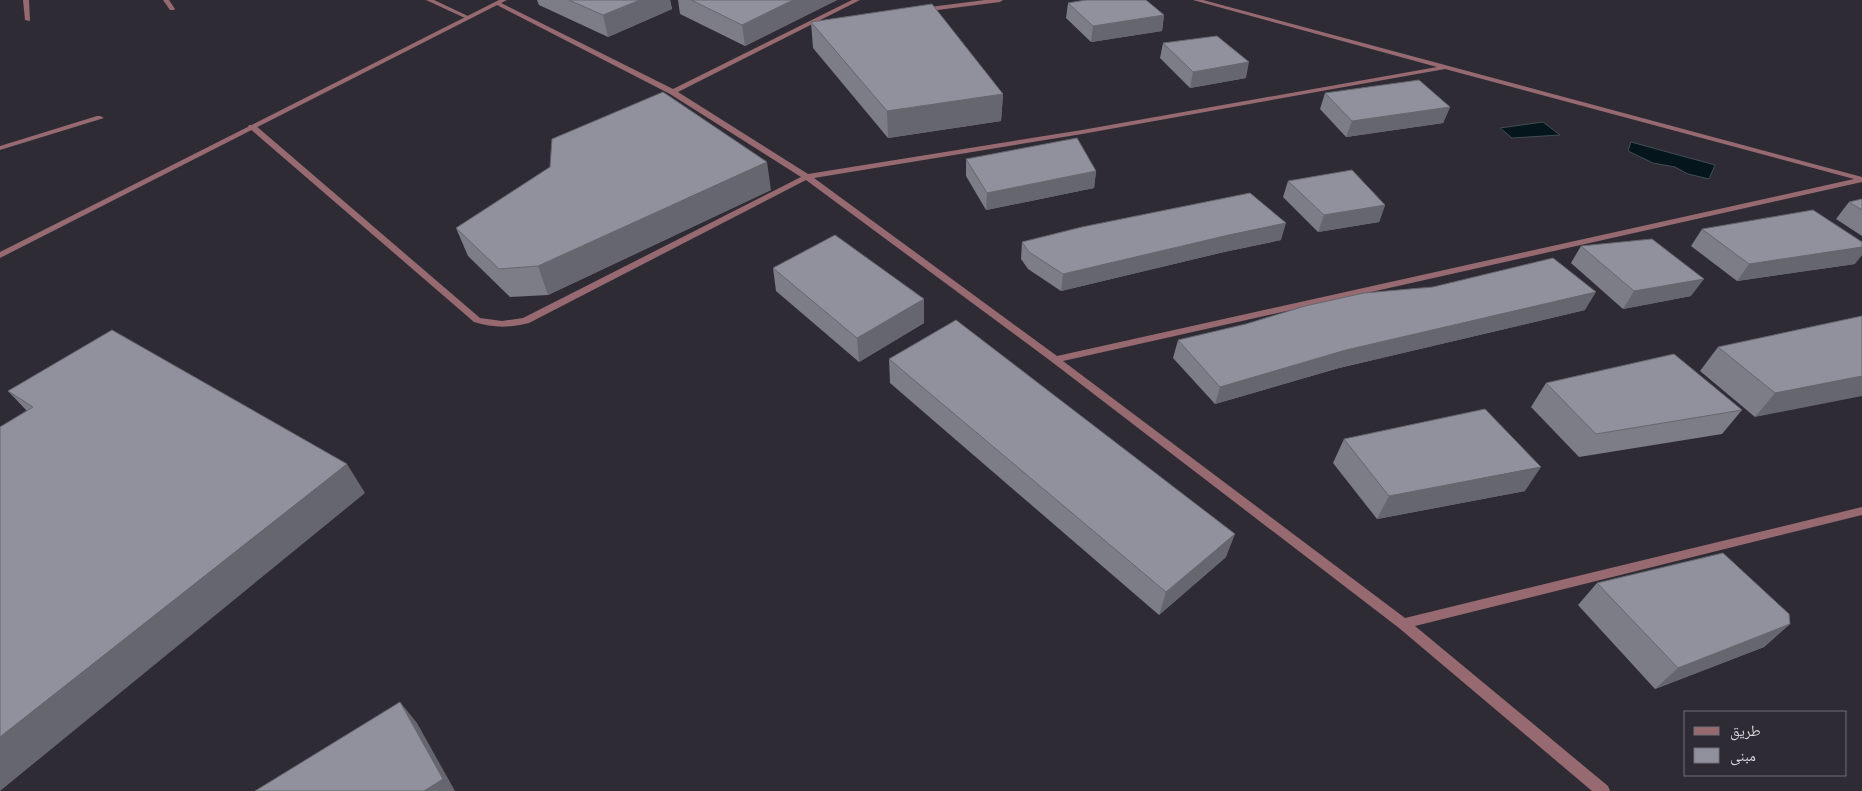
<svg xmlns="http://www.w3.org/2000/svg" width="1862" height="791" viewBox="0 0 1862 791" font-family="'Playfair Display','Noto Naskh Arabic',serif">
<style>
.water{fill:#04151b;stroke:#434e54}
.lines{fill:none;stroke-linecap:round;stroke-linejoin:round}
.service{fill:#966a70;fill-rule:evenodd}
.minor{fill:#966a70;fill-rule:evenodd}
.tertiary{fill:#966a70;fill-rule:evenodd}
.wall{fill:#7d7d87}
.shaded-wall{fill:#66666e}
.building{fill:#91919d;stroke:#66666e}
</style>
<rect width="100%" height="100%" fill="#2f2b34"/>
<!-- water -->
<g class="water">
<path d="M1543 122 1560 135 1512 138 1500 128Z"/>
<path d="M1631 142 1715 165 1709 179 1688 174 1675 167 1653 163 1628 151Z"/>
</g>
<g class="lines">
<!-- service -->
<path class="service" d="M163 0H169L175 9 174 10H170Z"/>
<!-- minor -->
<g class="minor">
<path d="M23 0H29L30 21 25 20Z"/>
<path d="M426 0H434L470 17 465 18Z"/>
<path d="M852 0H860L678 92 808 174 1082 130 1437 67 1193 0H1203L1862 177V182L1063 361 1405 618 1862 507V515L1415 626 1608 786 1610 791H1592L1399 628 1052 362 806 180 529 323C510 328 493 328 474 322L248 127 249 125H255L480 318 502 321 523 318 801 177 670 94 495 4V2H499L673 89ZM1445 69 1854 179 1057 356 814 178 1082 134Z"/>
<path d="M985 0H1003L1000 2 922 12 919 10 922 8Z"/>
<path d="M97 116H100L104 118 0 150V146Z"/>
</g>
<!-- tertiary -->
<path class="tertiary" d="M499 0H507L0 258V252Z"/>
</g>
<!-- wall -->
<g class="wall">
<path d="M537 0H670L672 9 608 37 539 5Z"/>
<path d="M678 0H837L745 46 680 14Z"/>
<path d="M1068 3 1164 15 1162 31 1091 42 1066 18Z"/>
<path d="M811 22 1003 94 1001 121 888 138 813 48Z"/>
<path d="M1163 43 1246 78 1190 88 1160 58Z"/>
<path d="M1325 93 1450 107 1443 123 1346 137 1320 109Z"/>
<path d="M966 159 1096 171 1094 188 986 210 966 176Z"/>
<path d="M1288 181 1385 205 1379 222 1318 232 1283 197Z"/>
<path d="M771 190 548 295 510 297 468 256 456 228Z"/>
<path d="M1862 199V236L1836 219 1849 202Z"/>
<path d="M1702 229 1855 264 1737 281 1691 246Z"/>
<path d="M1281 240 1224 252 1061 291 1028 269 1021 259 1022 242Z"/>
<path d="M1581 246 1691 296 1623 309 1571 263Z"/>
<path d="M773 268 924 323 859 362 776 291Z"/>
<path d="M1585 310 1339 368 1215 404 1173 358 1178 340Z"/>
<path d="M1862 316 1755 417 1700 371 1718 347Z"/>
<path d="M889 359 1226 557 1159 615 890 383Z"/>
<path d="M1546 383 1742 410 1722 434 1579 457 1531 407Z"/>
<path d="M8 391 365 493 27 411Z"/>
<path d="M1344 439 1525 491 1377 519 1333 463Z"/>
<path d="M1597 583 1790 624 1764 647 1655 689 1578 605Z"/>
</g>
<!-- shaded-wall -->
<g class="shaded-wall">
<path d="M640 0H670L672 9 608 37 603 15Z"/>
<path d="M793 0H837L745 46 742 25Z"/>
<path d="M1164 15 1162 31 1091 42 1093 26Z"/>
<path d="M1249 62 1246 78 1190 88 1193 72Z"/>
<path d="M1003 94 1001 121 888 138 887 111Z"/>
<path d="M1450 107 1443 123 1346 137 1352 121Z"/>
<path d="M767 162 771 190 548 295 538 266Z"/>
<path d="M1096 171 1094 188 986 210 987 193Z"/>
<path d="M1385 205 1379 222 1318 232 1324 215Z"/>
<path d="M1286 223 1281 240 1224 252 1061 291 1063 274 1229 235Z"/>
<path d="M1862 247V255L1855 264 1737 281 1749 264Z"/>
<path d="M1704 279 1691 296 1623 309 1634 291Z"/>
<path d="M1596 292 1585 310 1339 368 1215 404 1220 387 1346 350Z"/>
<path d="M924 299V323L859 362 857 338Z"/>
<path d="M1862 376V396L1755 417 1775 393Z"/>
<path d="M347 464 365 493 0 791V737Z"/>
<path d="M1541 467 1525 491 1377 519 1389 496Z"/>
<path d="M1235 534 1226 557 1159 615 1166 592Z"/>
<path d="M1790 624 1764 647 1655 689 1678 668Z"/>
<path d="M400 702 417 723 455 791H424Z"/>
</g>
<!-- building -->
<g class="building">
<path d="M569 0H640L603 15Z"/>
<path d="M691 0H793L742 25Z"/>
<path d="M1086 0H1146L1164 15 1093 26 1068 3Z"/>
<path d="M932 4 1003 94 887 111 811 22Z"/>
<path d="M1217 36 1249 62 1193 72 1163 43Z"/>
<path d="M1419 80 1450 107 1352 121 1325 93Z"/>
<path d="M663 92 767 162 538 266 499 269 456 228 550 167 552 139Z"/>
<path d="M1077 138 1096 171 987 193 966 159Z"/>
<path d="M1352 170 1385 205 1324 215 1288 181Z"/>
<path d="M1250 193 1286 223 1229 235 1063 274 1029 252 1022 242 1082 227Z"/>
<path d="M1862 199V210L1849 202Z"/>
<path d="M1813 210 1862 242V247L1749 264 1702 229Z"/>
<path d="M835 235 924 299 857 338 773 268Z"/>
<path d="M1652 239 1704 279 1634 291 1581 246Z"/>
<path d="M1553 258 1596 292 1346 350 1220 387 1178 340 1246 324 1305 306 1364 293 1433 287Z"/>
<path d="M1862 316V376L1775 393 1718 347Z"/>
<path d="M956 320 1235 534 1166 592 889 359Z"/>
<path d="M112 330 347 464 0 737V427L33 407 8 391Z"/>
<path d="M1674 354 1742 410 1596 434 1546 383Z"/>
<path d="M1485 409 1541 467 1389 496 1344 439Z"/>
<path d="M1723 553 1789 614 1790 624 1678 668 1597 583Z"/>
<path d="M400 702 443 779 424 791H255Z"/>
</g>
<!-- legend -->
<rect x="1684" y="711" width="162" height="65" fill="#2f2b34" stroke="#726e76"/>
<rect x="1694" y="727" width="25" height="8" fill="#966a70" stroke="#726e76"/>
<text x="1730" y="736" font-size="15" fill="#d6d3d9">طريق</text>
<rect x="1694" y="748" width="25" height="15" fill="#91919d" stroke="#726e76"/>
<text x="1730" y="761" font-size="15" fill="#d6d3d9">مبنى</text>
</svg>
